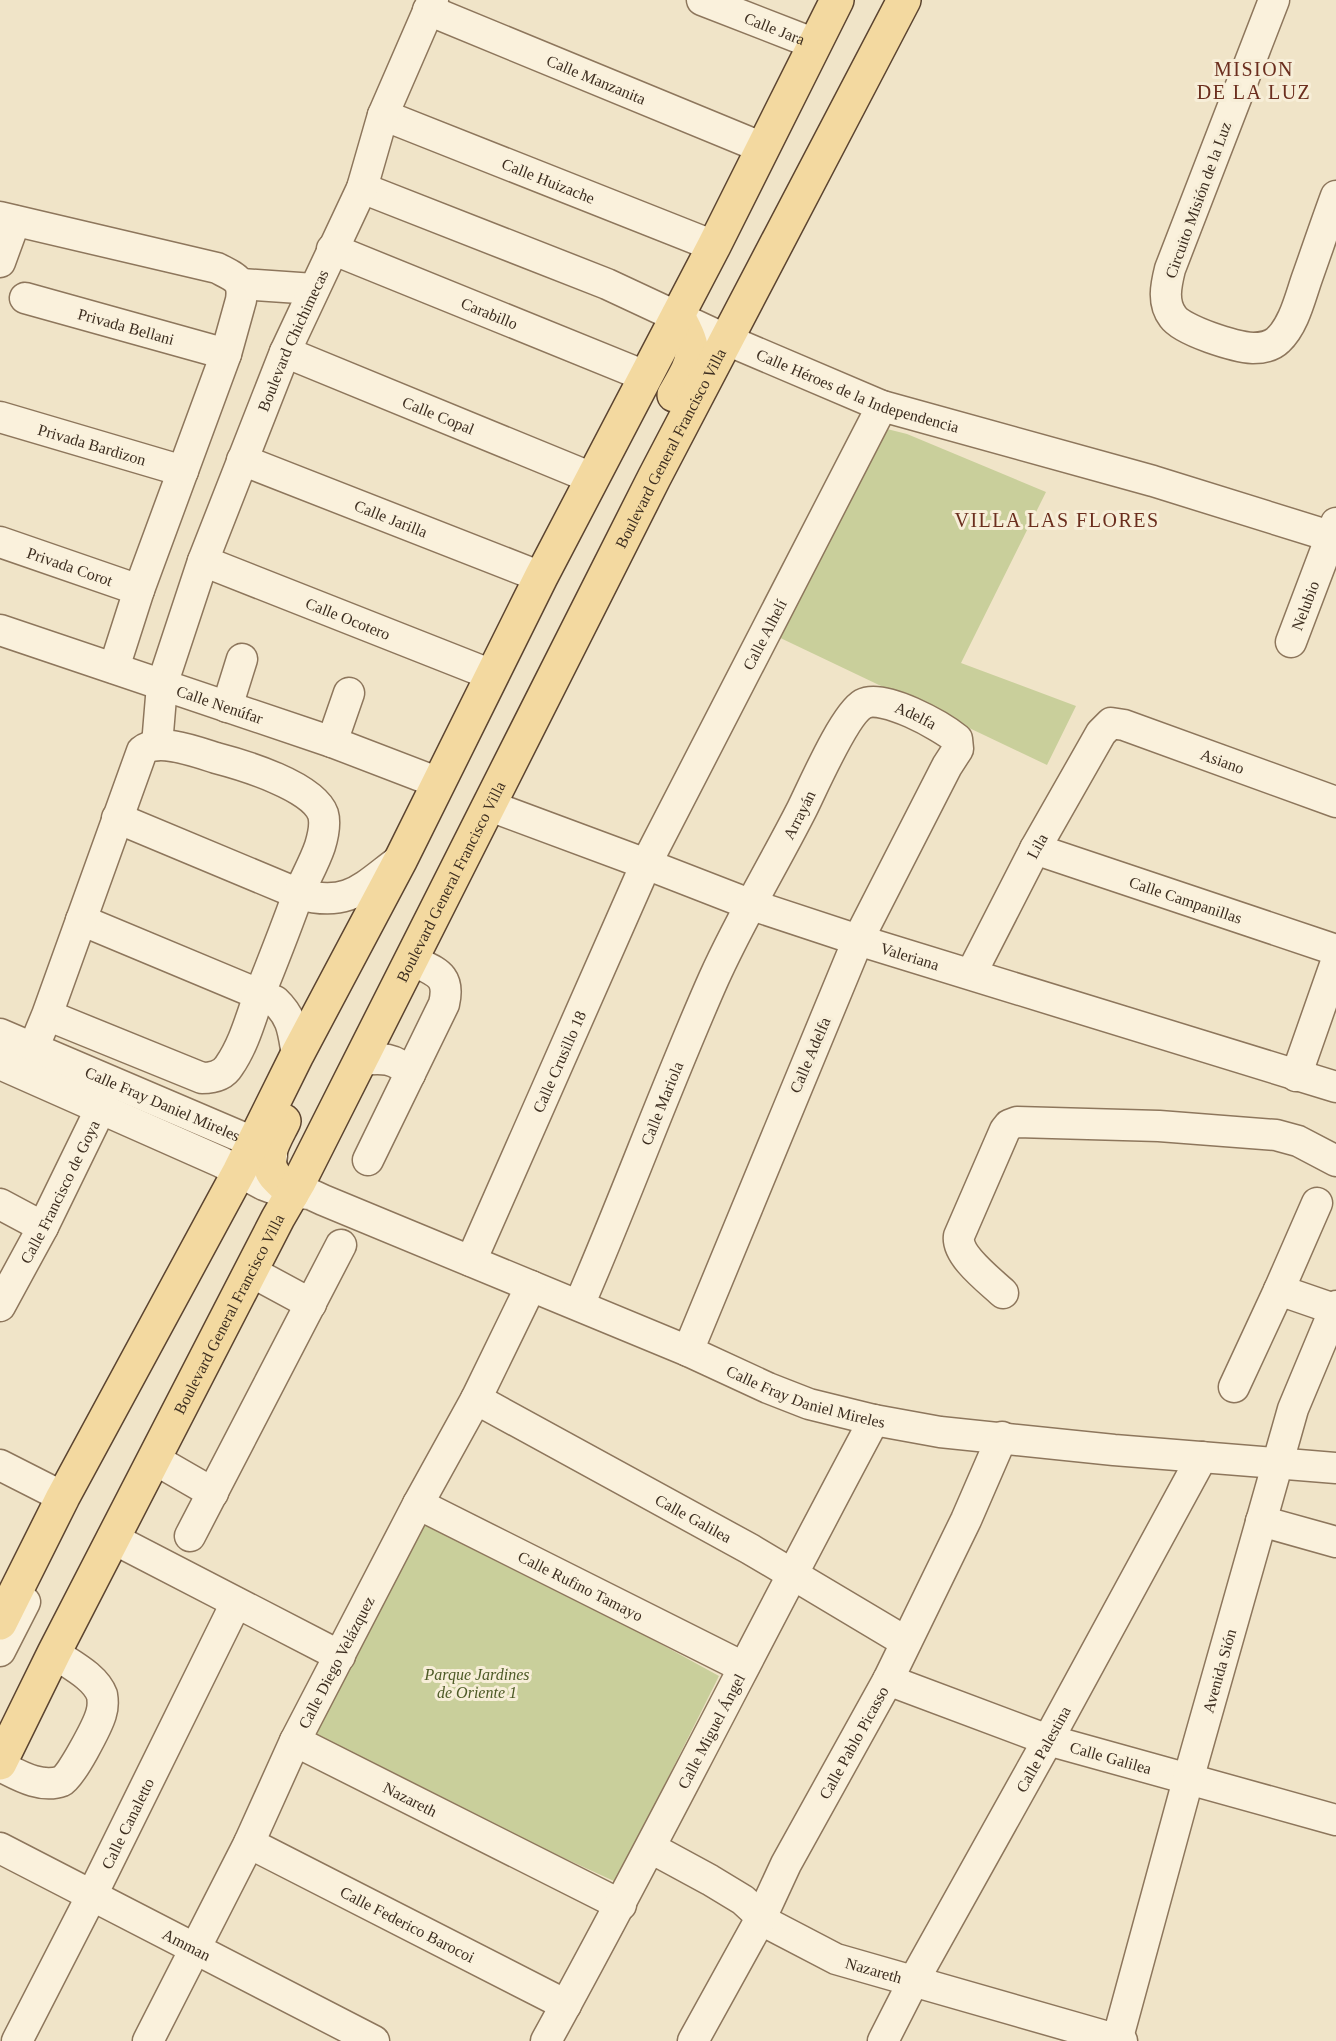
<svg xmlns="http://www.w3.org/2000/svg" width="1336" height="2041" viewBox="0 0 1336 2041" font-family="Georgia,serif">
<style>
.green{fill:#c9cf9b}
.lines{fill:none;stroke-linecap:round;stroke-linejoin:round}
.minor-casing{stroke:#8d765c;stroke-width:33}
.major-casing{stroke:#5b4430;stroke-width:36}
.minor{stroke:#faf1dc;stroke-width:30}
.major{stroke:#f3d9a0;stroke-width:33}
.labels{text-anchor:middle;dominant-baseline:central;stroke-width:6;stroke-linejoin:round;paint-order:stroke}
.street-label{font-size:16px;fill:#3d2e20;stroke:#f7eed8}
.park-label{font-size:16px;font-style:italic;fill:#4d5a26;stroke:#f7eed8}
.quarter-label{font-size:20px;letter-spacing:1.5px;fill:#6b2e1e;stroke:#f7eed8}
</style>
<rect width="100%" height="100%" fill="#f0e4c8"/>
<!-- green -->
<g class="green">
<path d="M879 427 907 434 1046 492 961 663 1076 706 1047 765 772 634Z"/>
<path d="M418 1514 442 1524 719 1676 616 1882 310 1741Z"/>
</g>
<g class="lines">
<defs>
<g id="minor">
<path id="s1" d="M702 0 815 44"/>
<path d="M1274 0 1170 269C1166 285 1162 303 1173 317 1183 331 1235 347 1253 348 1261 348 1272 346 1278 340 1294 325 1300 298 1307 278 1317 250 1326 223 1336 196"/>
<path id="s2" d="M428 10 763 148"/>
<path id="s3" d="M383 115 714 246"/>
<path id="s4" d="M362 188 607 284 727 340 882 406 1153 481 1336 538"/>
<path d="M0 217 217 268C234 277 244 279 241 300L226 354 139 590 114 668"/>
<path id="s5" d="M332 249 645 376"/>
<path d="M0 262 15 221"/>
<path d="M241 284 314 289"/>
<path id="s6" d="M25 298 226 354"/>
<path id="s7" d="M285 352 592 478"/>
<path id="s8" d="M0 417 183 471"/>
<path id="s9" d="M242 460 541 577"/>
<path id="s10" d="M0 542 139 590"/>
<path id="s11" d="M203 561 492 675"/>
<path id="s12" d="M0 630 332 742 439 783"/>
<path id="s13" d="M1291 642 1336 523"/>
<path d="M227 707 242 659"/>
<path d="M332 742 349 693"/>
<path id="s14" d="M157 745 162 685 203 561 285 352 362 188 383 115 433 0"/>
<path id="s15" d="M490 806 646 864 749 904 858 940 1336 1087"/>
<path d="M117 818 299 894C349 908 363 887 401 859"/>
<path id="s16" d="M1035 849 1336 950"/>
<path d="M81 920 275 1001C293 1018 293 1032 297 1055"/>
<path id="s17" d="M971 974 1035 849 1101 733 1111 723 1124 725 1336 802"/>
<path id="s18" d="M0 1034 253 1142 272 1156"/>
<path d="M33 1049 47 1015 142 751C158 737 197 752 216 758 243 765 313 786 323 814 326 824 323 836 320 846 314 864 303 882 296 900 284 933 271 966 258 998 250 1021 243 1046 229 1066 223 1076 213 1078 202 1078L47 1015"/>
<path d="M361 1060C381 1058 396 1057 410 1074"/>
<path id="s19" d="M0 1064 221 1162 264 1185 280 1191 310 1194 323 1200 688 1351 768 1388 809 1404 874 1420 940 1432 1114 1450 1336 1468"/>
<path d="M1296 1076 1336 962"/>
<path d="M368 1160 444 1004C451 974 435 972 412 960"/>
<path d="M0 1204 43 1227"/>
<path id="s20" d="M471 1261 646 864 882 406"/>
<path d="M250 1271 311 1304"/>
<path d="M1279 1290 1334 1309"/>
<path d="M1003 1293C989 1280 956 1255 959 1236L1005 1130 1009 1125 1017 1122 1159 1126 1276 1135 1298 1141 1336 1161"/>
<path id="s21" d="M579 1305C626 1197 666 1086 714 978 740 920 773 866 802 809 813 787 844 715 863 704 883 693 941 726 957 739L958 749 947 766 858 940 688 1351"/>
<path id="s22" d="M0 1306 43 1227 101 1108"/>
<path d="M1234 1387 1279 1290 1317 1203"/>
<path id="s23" d="M476 1399 750 1549 906 1642"/>
<path d="M154 1459 213 1493"/>
<path d="M0 1465 63 1497"/>
<path id="s24" d="M418 1504 743 1667"/>
<path d="M1261 1521 1336 1542"/>
<path d="M190 1536 341 1245"/>
<path d="M112 1538 340 1656"/>
<path d="M0 1651 25 1602"/>
<path id="s25" d="M888 1680 1048 1740 1336 1820"/>
<path id="s26" d="M295 1741 621 1905"/>
<path d="M0 1766C18 1775 41 1789 62 1781 71 1777 98 1725 101 1714 103 1708 103 1701 102 1695 95 1676 69 1664 54 1653"/>
<path id="s27" d="M249 1843 566 2005"/>
<path id="s28" d="M0 1848 374 2041"/>
<path id="s29" d="M651 1848 710 1880 743 1900 769 1924 836 1959 1122 2041"/>
<path id="s30" d="M17 2041 92 1895 236 1603"/>
<path id="s31" d="M148 2041 249 1843 295 1741 418 1504 476 1399 531 1286"/>
<path id="s32" d="M546 2041C659 1836 763 1627 874 1420"/>
<path id="s33" d="M693 2041 761 1918 786 1864 888 1680 966 1520 1002 1437"/>
<path id="s34" d="M883 2041 913 1982 1048 1740 1202 1457"/>
<path id="s35" d="M1117 2041 1188 1780 1293 1409 1336 1306"/>
</g>
<g id="major">
<path d="M674 395C695 358 699 355 678 316"/>
<path d="M284 1121C276 1138 261 1158 275 1176 280 1182 287 1187 292 1194"/>
<path d="M0 1623 63 1497 239 1172 297 1055 401 859 541 577 714 246 837 0"/>
<path id="s36" d="M0 1763 54 1653 278 1218 299 1182 654 478 904 0"/>
</g>
</defs>
<!-- minor casing -->
<use href="#minor" class="minor-casing"/>
<!-- major casing -->
<use href="#major" class="major-casing"/>
<!-- minor -->
<use href="#minor" class="minor"/>
<!-- major -->
<use href="#major" class="major"/>
</g>
<g class="labels">
<!-- street labels -->
<g class="street-label">
<text stroke="none"><textPath href="#s1" startOffset="78">Calle Jara</textPath></text>
<text stroke="none"><textPath href="#s2" startOffset="182">Calle Manzanita</textPath></text>
<text stroke="none"><textPath href="#s3" startOffset="178">Calle Huizache</textPath></text>
<text transform="translate(1198 200) rotate(-70)">Circuito Misión de la Luz</text>
<text stroke="none"><textPath href="#s5" startOffset="170">Carabillo</textPath></text>
<text stroke="none"><textPath href="#s6" startOffset="105">Privada Bellani</textPath></text>
<text stroke="none"><textPath href="#s14" startOffset="429">Boulevard Chichimecas</textPath></text>
<text stroke="none"><textPath href="#s4" startOffset="536">Calle Héroes de la Independencia</textPath></text>
<text stroke="none"><textPath href="#s7" startOffset="166">Calle Copal</textPath></text>
<text stroke="none"><textPath href="#s8" startOffset="96">Privada Bardizon</textPath></text>
<text stroke="none"><textPath href="#s36" startOffset="1476">Boulevard General Francisco Villa</textPath></text>
<text stroke="none"><textPath href="#s9" startOffset="160">Calle Jarilla</textPath></text>
<text stroke="none"><textPath href="#s10" startOffset="74">Privada Corot</textPath></text>
<text stroke="none"><textPath href="#s13" startOffset="39">Nelubio</textPath></text>
<text stroke="none"><textPath href="#s11" startOffset="156">Calle Ocotero</textPath></text>
<text stroke="none"><textPath href="#s20" startOffset="692">Calle Alhelí</textPath></text>
<text stroke="none"><textPath href="#s12" startOffset="232">Calle Nenúfar</textPath></text>
<text stroke="none"><textPath href="#s21" startOffset="722">Adelfa</textPath></text>
<text stroke="none"><textPath href="#s17" startOffset="406">Asiano</textPath></text>
<text stroke="none"><textPath href="#s21" startOffset="538">Arrayán</textPath></text>
<text stroke="none"><textPath href="#s17" startOffset="144">Lila</textPath></text>
<text stroke="none"><textPath href="#s36" startOffset="990">Boulevard General Francisco Villa</textPath></text>
<text stroke="none"><textPath href="#s16" startOffset="159">Calle Campanillas</textPath></text>
<text stroke="none"><textPath href="#s15" startOffset="446">Valeriana</textPath></text>
<text transform="translate(810 1055) rotate(-67)">Calle Adelfa</text>
<text stroke="none"><textPath href="#s20" startOffset="218">Calle Crusillo 18</textPath></text>
<text stroke="none"><textPath href="#s18" startOffset="177">Calle Fray Daniel Mireles</textPath></text>
<text stroke="none"><textPath href="#s21" startOffset="218">Calle Mariola</textPath></text>
<text stroke="none"><textPath href="#s22" startOffset="129">Calle Francisco de Goya</textPath></text>
<text stroke="none"><textPath href="#s36" startOffset="504">Boulevard General Francisco Villa</textPath></text>
<text stroke="none"><textPath href="#s19" startOffset="874">Calle Fray Daniel Mireles</textPath></text>
<text stroke="none"><textPath href="#s23" startOffset="248">Calle Galilea</textPath></text>
<text stroke="none"><textPath href="#s24" startOffset="182">Calle Rufino Tamayo</textPath></text>
<text stroke="none"><textPath href="#s31" startOffset="423">Calle Diego Velázquez</textPath></text>
<text stroke="none"><textPath href="#s35" startOffset="384">Avenida Sión</textPath></text>
<text stroke="none"><textPath href="#s32" startOffset="351">Calle Miguel Ángel</textPath></text>
<text stroke="none"><textPath href="#s33" startOffset="339">Calle Pablo Picasso</textPath></text>
<text stroke="none"><textPath href="#s34" startOffset="333">Calle Palestina</textPath></text>
<text stroke="none"><textPath href="#s25" startOffset="236">Calle Galilea</textPath></text>
<text stroke="none"><textPath href="#s26" startOffset="129">Nazareth</textPath></text>
<text stroke="none"><textPath href="#s30" startOffset="244">Calle Canaletto</textPath></text>
<text stroke="none"><textPath href="#s27" startOffset="178">Calle Federico Barocoi</textPath></text>
<text stroke="none"><textPath href="#s28" startOffset="210">Amman</textPath></text>
<text stroke="none"><textPath href="#s29" startOffset="256">Nazareth</textPath></text>
</g>
<!-- park labels -->
<g class="park-label">
<text x="477" y="1674">Parque Jardines<tspan x="477" dy="18">de Oriente 1</tspan></text>
</g>
<!-- quarter labels -->
<g class="quarter-label">
<text x="1254" y="69">MISION<tspan x="1254" dy="23">DE LA LUZ</tspan></text>
<text x="1057" y="520">VILLA LAS FLORES</text>
</g>
</g>
</svg>
